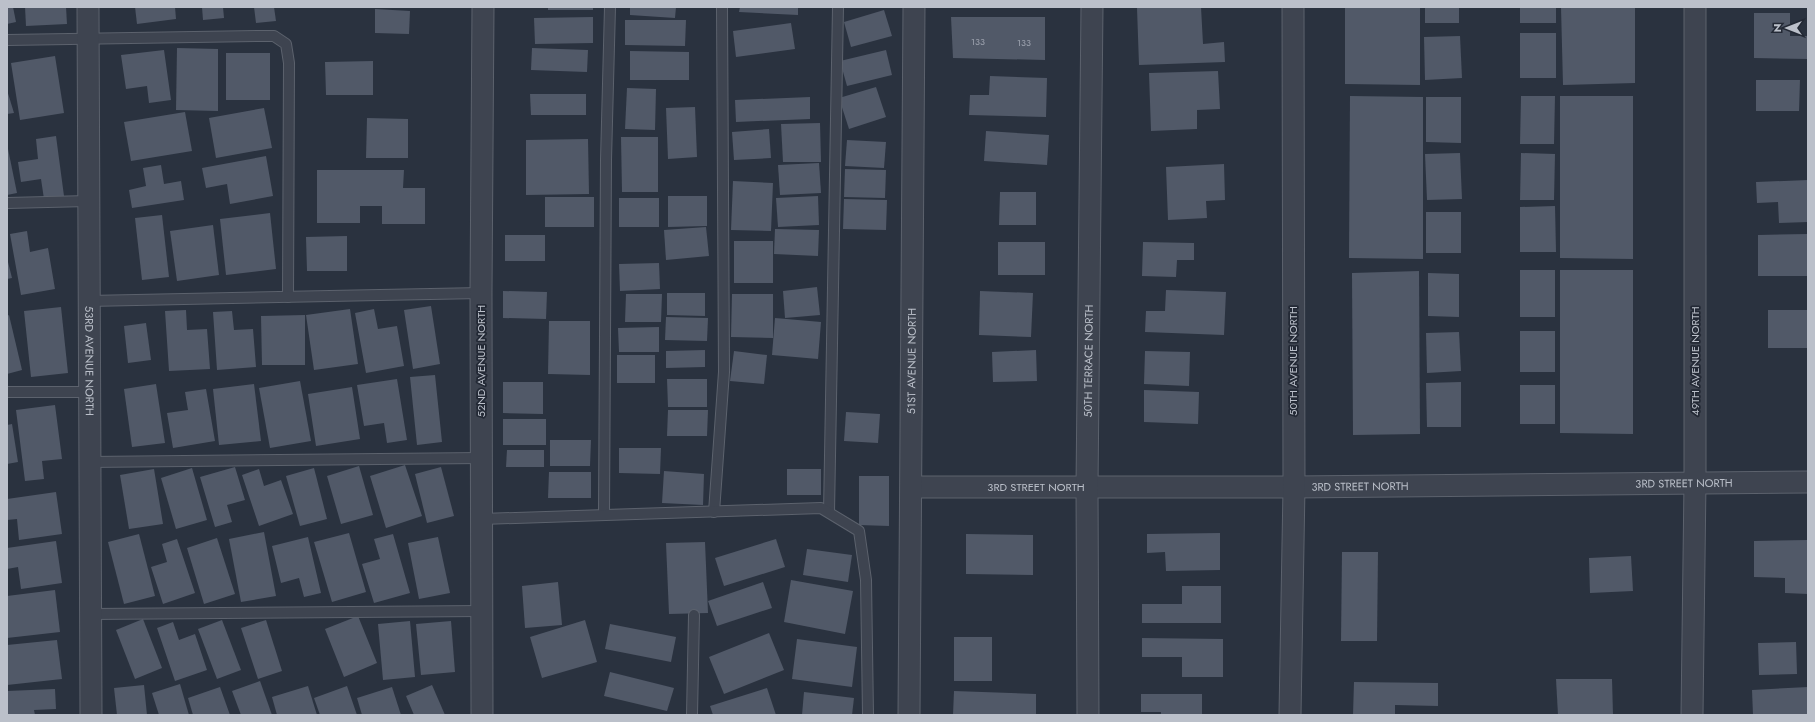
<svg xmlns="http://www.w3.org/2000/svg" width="1815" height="722" viewBox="0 0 1815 722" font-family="Jost,sans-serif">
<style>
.building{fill:#515968}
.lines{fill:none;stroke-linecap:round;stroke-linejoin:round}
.service-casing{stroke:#5c626d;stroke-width:12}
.minor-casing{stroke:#5c626d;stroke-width:23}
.service{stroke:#3e4450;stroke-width:10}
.minor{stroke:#3e4450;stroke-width:21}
.labels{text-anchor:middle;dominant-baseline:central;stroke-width:3.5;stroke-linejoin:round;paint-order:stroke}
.number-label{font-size:9px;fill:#a0a6b2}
.street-label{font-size:11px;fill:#bbc0ca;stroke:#232935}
</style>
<rect width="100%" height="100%" fill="#2a323f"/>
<!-- building -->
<g class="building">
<path d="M7 7H13L16 22 7 24Z"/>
<path d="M25 7H66L67 24 26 26Z"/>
<path d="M135 7H175L176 19 137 24Z"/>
<path d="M202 7H223L224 18 203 20Z"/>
<path d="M254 7H274L276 21 256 23Z"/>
<rect x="548" y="7" width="45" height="3"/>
<path d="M630 7H676L675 18 630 15Z"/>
<path d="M740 7H798V15L739 12Z"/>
<path d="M1201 7 1203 44 1224 42 1225 62 1139 65 1137 8Z"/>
<path d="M1345 7H1420V85L1345 84Z"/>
<rect x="1425" y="7" width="34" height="16"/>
<rect x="1520" y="7" width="36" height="16"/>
<path d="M1561 7H1635V83L1563 85Z"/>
<path d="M375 9 410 11 409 34 375 33Z"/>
<path d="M884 10 892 36 851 47 844 22Z"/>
<path d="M1754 13H1790V36H1808V59L1754 58Z"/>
<path d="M593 17V43L535 44 534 18Z"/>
<path d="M951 17H1045V60L953 58Z"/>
<path d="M625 20H686L685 46 625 45Z"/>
<path d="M791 23 795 49 736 57 733 31Z"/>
<rect x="1520" y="33" width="36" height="45"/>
<path d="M1460 36 1462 78 1425 80 1424 37Z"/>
<path d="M177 48 218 49V111L176 110Z"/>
<path d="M532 48 588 50 587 72 531 70Z"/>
<path d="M164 50 171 100 149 103 147 86 126 89 121 55Z"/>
<path d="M886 50 892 75 847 86 840 61Z"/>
<path d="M630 51 689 52V80H630Z"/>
<rect x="226" y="53" width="44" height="47"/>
<path d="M55 56 64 113 20 120 11 63Z"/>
<path d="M373 61V95H326L325 62Z"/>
<path d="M1218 71 1220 109 1197 110V129L1151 131 1149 73Z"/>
<path d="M990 76 1047 78 1046 117 969 115 970 95H989Z"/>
<path d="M1756 80H1800L1799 111H1756Z"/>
<path d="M876 87 886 117 849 129 839 98Z"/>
<path d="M627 88 656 89 655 130 625 129Z"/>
<path d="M7 90 14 113 7 114Z"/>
<path d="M530 94H586V115H531Z"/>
<path d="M1350 96 1423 97V259L1349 258Z"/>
<path d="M1521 96H1555L1554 144H1520Z"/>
<path d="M1560 96H1633V259L1560 258Z"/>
<path d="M810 97V119L736 122 735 100Z"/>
<path d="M1426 97H1461V143L1426 142Z"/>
<path d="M695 107 697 157 668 159 666 108Z"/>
<path d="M264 108 272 148 216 158 209 118Z"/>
<path d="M185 112 192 151 131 161 124 122Z"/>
<path d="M367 118 408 119V158H366Z"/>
<path d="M820 123 821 162H783L781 124Z"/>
<path d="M769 129 771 158 734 160 732 132Z"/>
<path d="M986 131 1049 135 1047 165 984 161Z"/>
<path d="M56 136 64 196 44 199 41 179 21 182 18 162 38 159 36 139Z"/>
<path d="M621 137H658V192H622Z"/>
<path d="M588 139 589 194 526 195V140Z"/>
<path d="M847 140 886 142 884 168 845 166Z"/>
<path d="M7 144 17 193 7 195Z"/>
<path d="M1460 153 1462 199 1427 200 1425 154Z"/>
<path d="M1521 153 1555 154 1554 200H1520Z"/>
<path d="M266 156 273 196 230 204 227 184 206 188 202 168Z"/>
<path d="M819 163 821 193 780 195 778 165Z"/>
<path d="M1224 164 1225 200 1206 201 1207 218 1168 220 1166 167Z"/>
<path d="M161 165 164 184 181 181 184 200 132 208 129 190 146 186 143 168Z"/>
<path d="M845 169 886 170 885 198 844 197Z"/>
<path d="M317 170H404L403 188H425V224H382V206H360V223H317Z"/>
<path d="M1808 180V222L1779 223 1778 202 1757 203 1756 182Z"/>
<path d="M733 181 773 183 771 231 731 230Z"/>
<path d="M1000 192H1036V225H999Z"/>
<path d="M668 196H707V226L668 227Z"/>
<path d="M818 196 819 225 778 227 776 198Z"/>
<rect x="545" y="197" width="49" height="30"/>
<rect x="619" y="198" width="40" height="29"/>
<path d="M844 199 887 200 886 230 843 229Z"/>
<path d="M1555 206 1556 252H1520V207Z"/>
<rect x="1426" y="212" width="35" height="41"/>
<path d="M270 213 276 269 226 275 220 219Z"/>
<path d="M162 215 169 277 142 280 135 218Z"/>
<path d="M213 225 219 275 177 281 170 231Z"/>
<path d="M706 227 709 256 666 260 664 230Z"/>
<path d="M775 229 819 230 818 256 774 254Z"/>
<path d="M27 231 30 252 48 248 55 289 21 295 10 234Z"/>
<path d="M1808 234V276H1758V235Z"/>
<rect x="505" y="235" width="40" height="26"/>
<path d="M347 236V271H307L306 237Z"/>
<rect x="734" y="241" width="39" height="42"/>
<rect x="998" y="242" width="47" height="33"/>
<path d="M1143 242 1194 243V260H1177L1176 277 1142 276Z"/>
<path d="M7 258 12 278 7 279Z"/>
<path d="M659 263 660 289 620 291 619 264Z"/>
<rect x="1520" y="270" width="35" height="47"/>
<path d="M1560 270H1633V434L1560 433Z"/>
<path d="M1419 271 1420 434 1353 435 1352 273Z"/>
<path d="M1428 273 1459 274V317L1428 316Z"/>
<path d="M817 287 820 315 785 318 783 291Z"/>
<path d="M1166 290 1226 292 1224 335 1145 332 1146 311H1165Z"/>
<path d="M503 291 547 292 546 319 503 318Z"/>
<path d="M980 291 1033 293 1031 337 979 335Z"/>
<path d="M667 293H705V316L667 315Z"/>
<path d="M626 294H662L661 322H625Z"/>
<path d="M732 294H773V338L731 337Z"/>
<path d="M431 306 440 364 413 369 404 310Z"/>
<path d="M61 307 68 373 31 377 24 311Z"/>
<path d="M350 309 358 364 314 370 306 315Z"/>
<path d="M374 309 378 329 397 326 404 366 366 373 355 313Z"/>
<path d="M186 310 187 330 207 329 210 369 169 371 165 311Z"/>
<rect x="1768" y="310" width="40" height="38"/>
<path d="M232 311 234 330 253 329 256 367 217 370 213 312Z"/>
<path d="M9 315 22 370 7 374V316Z"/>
<path d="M305 315V365H262L261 316Z"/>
<path d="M666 317 708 318 707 341 665 340Z"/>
<path d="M775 318 821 322 818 359 772 355Z"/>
<path d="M549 321H590V375L548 374Z"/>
<path d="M146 323 151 360 128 363 124 326Z"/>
<path d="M659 327V352H619L618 328Z"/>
<rect x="1520" y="331" width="35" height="41"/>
<path d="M1459 332 1461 371 1427 373 1426 333Z"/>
<path d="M705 350V367L666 368V351Z"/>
<path d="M1036 350 1037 381 993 382 992 352Z"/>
<path d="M734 351 767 355 764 384 730 381Z"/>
<path d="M1145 351 1190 352 1189 386 1144 384Z"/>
<rect x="617" y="355" width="38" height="28"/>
<path d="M435 375 442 442 417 445 410 377Z"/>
<path d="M397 379 407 440 387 443 384 423 364 426 357 385Z"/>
<path d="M667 379H707V407H668Z"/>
<path d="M300 381 311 441 270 448 259 388Z"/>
<path d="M503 382H543V414L503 413Z"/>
<path d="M1461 382V427H1427L1426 383Z"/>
<path d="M156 384 165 443 132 447 124 389Z"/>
<path d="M254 384 261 441 219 445 213 389Z"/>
<rect x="1520" y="385" width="35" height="39"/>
<path d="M352 387 360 439 316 446 308 394Z"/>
<path d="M206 389 215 441 173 448 167 413 188 410 185 392Z"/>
<path d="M1144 390 1199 392 1198 424 1144 422Z"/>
<path d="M55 405 62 459 42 461 44 479 25 481 16 410Z"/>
<path d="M668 410H708L707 436H667Z"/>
<path d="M846 412 880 414 878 443 844 441Z"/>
<rect x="503" y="419" width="43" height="26"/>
<path d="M12 424 18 462 7 464V425Z"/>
<path d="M550 440H591L590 466H550Z"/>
<path d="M619 448H661L660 474 619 473Z"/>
<path d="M507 450H544V467H506Z"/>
<path d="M405 465 422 516 386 528 370 476Z"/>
<path d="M359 466 373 515 341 524 327 476Z"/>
<path d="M235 467 245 500 227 505 232 522 215 527 200 477Z"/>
<path d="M441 467 454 516 427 523 415 474Z"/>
<path d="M192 468 207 520 176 529 161 478Z"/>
<path d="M314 468 327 519 300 526 286 476Z"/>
<path d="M154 469 163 524 129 529 120 475Z"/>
<path d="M259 469 264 486 281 480 293 514 259 526 242 475Z"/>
<rect x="787" y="469" width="34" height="26"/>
<path d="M664 471 704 474 703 505 662 503Z"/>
<path d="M549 472H591V498H548Z"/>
<path d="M859 476H889V526L859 525Z"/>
<path d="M56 492 62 534 19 540 17 519 7 520V499Z"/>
<path d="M264 532 276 596 241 602 229 539Z"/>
<path d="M349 533 366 592 332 602 314 542Z"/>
<path d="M1220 533V570L1166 571 1165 552 1147 553V534Z"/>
<path d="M139 534 155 596 124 604 108 542Z"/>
<path d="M393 534 410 593 374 603 362 564 380 559 374 539Z"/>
<path d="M966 534 1033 535V575L966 574Z"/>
<path d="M308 537 321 593 304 597 299 578 281 583 272 546Z"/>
<path d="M438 537 450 593 419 599 408 543Z"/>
<path d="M217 538 235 594 204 604 187 548Z"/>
<path d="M177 539 195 593 163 604 151 567 167 562 162 544Z"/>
<path d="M776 539 785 567 724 586 715 558Z"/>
<path d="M1808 540V594L1785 593V578L1754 577V541Z"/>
<path d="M56 541 62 583 21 589 18 567 7 569V548Z"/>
<path d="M705 542 708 613 669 614 666 543Z"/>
<path d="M807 549 852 555 848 582 803 575Z"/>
<path d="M1342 552H1378L1377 641H1341Z"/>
<path d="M1631 556 1633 591 1590 593 1589 558Z"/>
<path d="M791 580 853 591 845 634 784 622Z"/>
<path d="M558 582 562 625 525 628 522 586Z"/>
<path d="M763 582 772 608 717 626 708 601Z"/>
<path d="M1182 586H1221V623H1142V604H1182Z"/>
<path d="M55 590 60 632 7 638V596Z"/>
<path d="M358 616 377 663 344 677 325 629Z"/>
<path d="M143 619 162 668 135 679 116 630Z"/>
<path d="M222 620 241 670 217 679 198 629Z"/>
<path d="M266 620 282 671 258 679 241 628Z"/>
<path d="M585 620 597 662 542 678 530 637Z"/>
<path d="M410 621 415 677 383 680 378 624Z"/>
<path d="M451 621 455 672 421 675 416 624Z"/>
<path d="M173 622 179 640 195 634 207 670 175 681 157 628Z"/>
<path d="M610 624 676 637 671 662 605 649Z"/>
<path d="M769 633 784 670 724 694 709 657Z"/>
<rect x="954" y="637" width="38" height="44"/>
<path d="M1142 638 1223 639V677H1182V657H1142Z"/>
<path d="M797 639 857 647 852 687 792 679Z"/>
<path d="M57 640 62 679 7 685V645Z"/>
<path d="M1796 642 1797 674 1759 675 1758 643Z"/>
<path d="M610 672 674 688 667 711 604 696Z"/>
<path d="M1556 679H1612L1613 715H1558Z"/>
<path d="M260 681 272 715H241L232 691Z"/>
<path d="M1354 682 1438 683V706L1395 705V715H1353Z"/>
<path d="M180 684 189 715H159L152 693Z"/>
<path d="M144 685 147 715H117L114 688Z"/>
<path d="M432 685 445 715H414L406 696Z"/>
<path d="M308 686 317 715H277L272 697Z"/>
<path d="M347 686 357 715H320L314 698Z"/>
<path d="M220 687 230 715H193L188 698Z"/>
<path d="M392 687 401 715H362L357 698Z"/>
<path d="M1808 687V715H1753L1752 690Z"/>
<path d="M767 688 776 715H713L710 706Z"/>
<path d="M55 689 56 709 34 710 35 715H7V691Z"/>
<path d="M954 691 1036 694V715H953Z"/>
<path d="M804 692 854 698 852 715H802Z"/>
<path d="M1141 694H1202V715H1161V712H1141Z"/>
</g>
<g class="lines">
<defs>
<g id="service">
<path d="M7 40 257 36H274L286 44 289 63 288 297"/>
<path d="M7 203 88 201"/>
<path d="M88 301 481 293"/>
<path d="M7 392H88"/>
<path d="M89 462 481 458"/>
<path d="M714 512 724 372 722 7"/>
<path d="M829 512 838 7"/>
<path d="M604 515 606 160 610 7"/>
<path d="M482 519 821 508 859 531 866 580 868 715"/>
<path d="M90 614 482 611"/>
<path d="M692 715 694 615"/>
</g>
<g id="minor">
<path id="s1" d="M88 7 91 715"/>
<path id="s2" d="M912 487H1294L1808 482"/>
<path d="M482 715 481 293 483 7"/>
<path id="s3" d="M909 715 914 7"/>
<path id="s4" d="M1088 715 1087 487 1092 7"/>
<path d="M1290 715 1294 487 1293 7"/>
<path d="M1692 715 1695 482V7"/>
</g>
</defs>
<!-- service casing -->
<use href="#service" class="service-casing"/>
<!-- minor casing -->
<use href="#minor" class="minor-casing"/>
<!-- service -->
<use href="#service" class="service"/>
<!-- minor -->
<use href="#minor" class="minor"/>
</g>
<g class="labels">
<!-- number labels -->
<g class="number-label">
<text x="978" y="41">133</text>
<text x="1024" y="42">133</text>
</g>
<!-- street labels -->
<g class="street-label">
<text stroke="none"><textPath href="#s1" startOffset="354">53RD AVENUE NORTH</textPath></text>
<text transform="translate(481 361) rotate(-90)">52ND AVENUE NORTH</text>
<text stroke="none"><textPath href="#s3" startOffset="354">51ST AVENUE NORTH</textPath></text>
<text stroke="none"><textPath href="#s4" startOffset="354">50TH TERRACE NORTH</textPath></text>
<text transform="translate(1293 361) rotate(-90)">50TH AVENUE NORTH</text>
<text transform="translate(1695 361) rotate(-90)">49TH AVENUE NORTH</text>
<text stroke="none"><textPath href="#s2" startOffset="772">3RD STREET NORTH</textPath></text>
<text stroke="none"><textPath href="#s2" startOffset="448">3RD STREET NORTH</textPath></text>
<text stroke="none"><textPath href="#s2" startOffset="124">3RD STREET NORTH</textPath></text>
</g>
</g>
<!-- border -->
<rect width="1815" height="722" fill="none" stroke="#bbc0ca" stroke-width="16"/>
<!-- north arrow -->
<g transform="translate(1787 28) rotate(270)" stroke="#232935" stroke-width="3" paint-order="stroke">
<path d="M0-3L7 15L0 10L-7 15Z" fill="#bbc0ca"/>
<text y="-6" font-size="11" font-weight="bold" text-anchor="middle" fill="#bbc0ca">N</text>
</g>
</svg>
